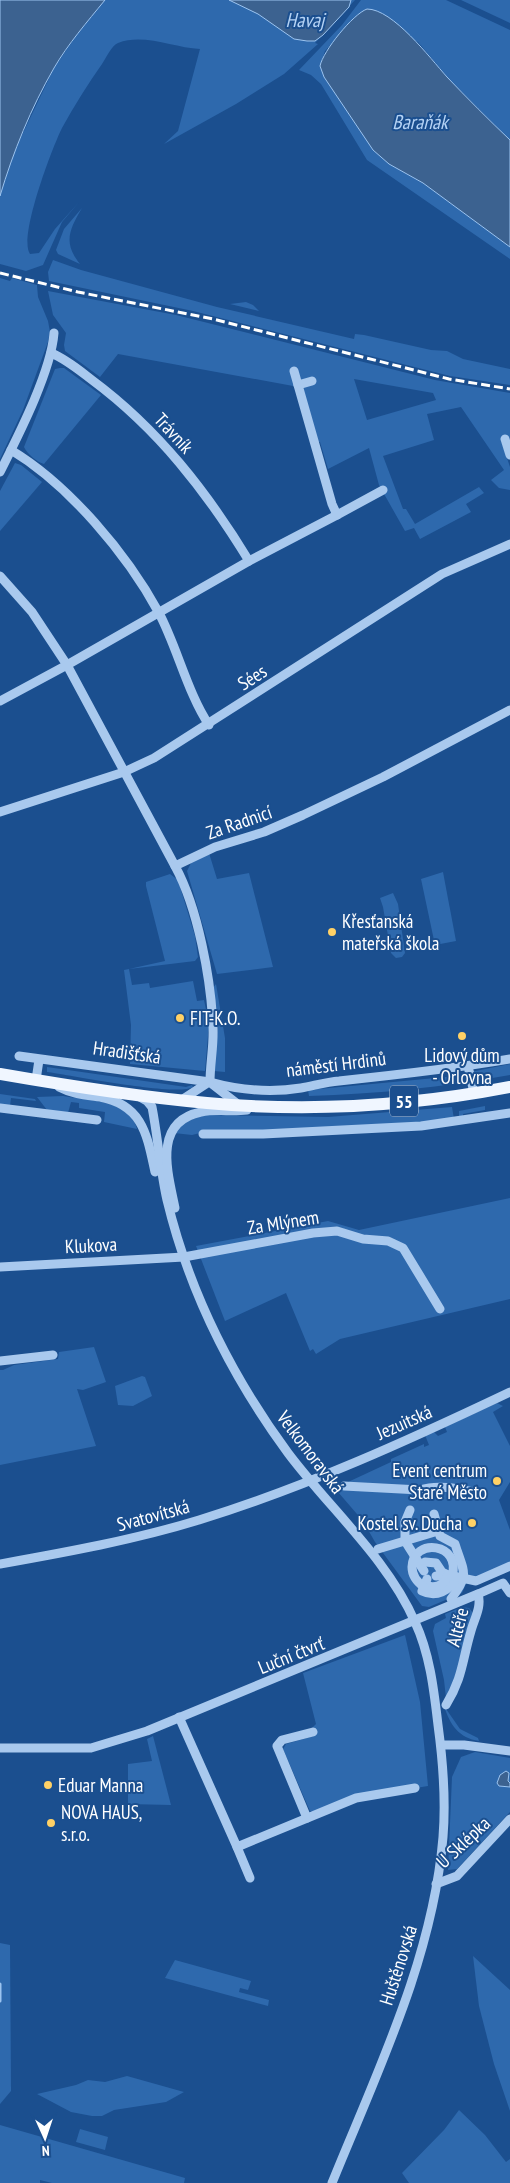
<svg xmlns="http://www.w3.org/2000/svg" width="510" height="2183" viewBox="0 0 510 2183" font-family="'PT Sans Narrow',sans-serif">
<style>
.green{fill:#2e69ad;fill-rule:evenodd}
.water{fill:#3c6290;stroke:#9cc4f0}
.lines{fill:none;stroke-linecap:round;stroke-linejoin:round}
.stream{stroke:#9cc4f0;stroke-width:3}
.minor{stroke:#a9c9ee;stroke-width:9}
.major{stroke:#f0f6ff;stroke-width:12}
.rail{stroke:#fff;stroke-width:3;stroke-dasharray:9 4;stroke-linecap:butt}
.poi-dot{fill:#ffd166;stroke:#1b4f8f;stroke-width:2}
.labels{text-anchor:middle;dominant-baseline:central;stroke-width:4;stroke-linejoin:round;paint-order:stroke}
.shield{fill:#1b4f8f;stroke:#bbcadd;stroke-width:1}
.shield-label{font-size:18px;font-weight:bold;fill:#fff}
.street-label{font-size:19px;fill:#fff;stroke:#1b4f8f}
.poi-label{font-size:19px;fill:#fff;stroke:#1b4f8f;text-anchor:start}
.water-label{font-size:20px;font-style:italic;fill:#b5d3f5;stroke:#1b4f8f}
</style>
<rect width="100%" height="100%" fill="#1b4f8f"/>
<!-- green -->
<g class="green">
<path d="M105 0H355L315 43 318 44 284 74 236 104 164 144 178 131 200 49C174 48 144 33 118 43 112 45 106 58 102 64 88 84 74 106 62 128 52 148 18 238 30 254L39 253 55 229 79 202 62 222 43 265 26 271 0 264V196L12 156 54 68 78 33Z"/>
<path d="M361 0H446L510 30V140L449 79 418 42 354 19 325 51 320 66 324 77 373 150 389 164 424 184 510 247V259L367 160 321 84 311 75 299 70 342 25Z"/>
<path d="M461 0H510V23Z"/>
<path d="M82 208C69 230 63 243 80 264L58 254 56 250 64 229Z"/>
<path d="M53 260 81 270 217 307 354 339 355 334 364 335 431 350 447 351 463 359 510 369V385L450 376 193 311 49 281 48 272Z"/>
<path d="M0 278 10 281 12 278 37 285 38 297 48 321 50 332 48 342 23 410 0 459Z"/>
<path d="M48 291 176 315 435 380 510 393V440L508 437 501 440 510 467V490L499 488 491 480 504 470 461 407 427 414 434 440 383 456 403 509H406L415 524 479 487 484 493 466 504 471 512 420 539 414 528 405 531 379 485 369 448 328 469 320 442H317L303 390 304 388 118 354 100 377 65 351 64 345 66 333 53 315ZM354 379 433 393 436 400 367 420Z"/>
<path d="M246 302 253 305 259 311 230 304Z"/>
<path d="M60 368H64L101 395 44 464C37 462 28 455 24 447L55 369Z"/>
<path d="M15 463 21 465 42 482 0 531V491Z"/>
<path d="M209 853 217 879 249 873 273 967 217 974 187 871 192 861Z"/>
<path d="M443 872 456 941 435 945 421 879Z"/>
<path d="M170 874 178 880 195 936 198 957 195 961 129 969 132 985 149 983 150 988 193 981 197 1001 204 1000 209 1024 205 1071 130 1064 131 1025 124 970 129 969 165 961 146 886V882Z"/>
<path d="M393 893 398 904 405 953 402 957 396 958 391 953 383 907 380 898Z"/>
<path d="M216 984 225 1038V1072L214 1071 218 1027 213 988Z"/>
<path d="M510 1064V1075C443 1087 377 1094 309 1096L308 1090 446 1077Z"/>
<path d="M47 1067 186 1087 192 1085 193 1087C178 1097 71 1075 47 1072Z"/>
<path d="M0 1094 35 1099 36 1101 11 1098 10 1106 0 1104Z"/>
<path d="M63 1096C86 1100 131 1100 137 1129L104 1122 105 1112 79 1108V1103L71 1102 68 1113 47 1110 37 1097Z"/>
<path d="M485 1106V1110L463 1114V1118H459V1111Z"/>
<path d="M452 1107 454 1119 421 1124 266 1132 208 1131 192 1135 174 1133 180 1124 204 1115 328 1117Z"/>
<path d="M510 1198V1299L340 1339 316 1354 313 1349 310 1351 286 1293 225 1321 196 1246 328 1221 359 1230Z"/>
<path d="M94 1347 106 1382 83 1390 77 1389 96 1446 0 1465V1370H3L14 1365 58 1359 59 1352Z"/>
<path d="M142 1376 145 1377 152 1396 133 1406 118 1405 115 1386Z"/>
<path d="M497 1403 503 1406 493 1412 510 1446V1482L499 1500 510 1530V1565L466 1584 462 1593 429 1607 422 1606 375 1542 363 1521 338 1492 348 1482 391 1462V1459L424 1444V1447L429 1445 425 1435 434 1432 438 1436 447 1432 445 1427Z"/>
<path d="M462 1607 469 1608 473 1613 454 1682 446 1698 444 1680 433 1631 435 1624 446 1618 445 1614Z"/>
<path d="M405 1635 420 1702 428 1786 367 1796 313 1812 310 1811 283 1749 286 1744 314 1736 312 1728 316 1724 303 1673Z"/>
<path d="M444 1706 460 1729 478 1738 479 1741C459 1738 450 1725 444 1706Z"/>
<path d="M153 1736 171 1805 128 1804V1764L152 1761 147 1739Z"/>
<path d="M475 1752 510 1758V1812L457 1869 448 1870 452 1777 461 1757Z"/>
<path d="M0 1943 10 1945 11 2091 0 2104Z"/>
<path d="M473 1956 510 1990V2111L494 2064 479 2006Z"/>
<path d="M175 1960 251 1981 248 1990 240 1988 239 1992 269 2000 268 2006 165 1978Z"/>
<path d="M127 2076 184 2092 166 2102 114 2110 102 2116H92L71 2112 37 2094 76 2085 88 2080 105 2082Z"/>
<path d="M459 2110 485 2135 506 2162 510 2159V2183H409L402 2173 444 2130Z"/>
<path d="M0 2125 185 2178 184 2183H52L40 2180V2183H0Z"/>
<path d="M80 2129 108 2137 105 2150 76 2142Z"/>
</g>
<!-- water -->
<g class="water">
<path d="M0 0H105C87 22 68 44 54 68 31 108 13 152 0 196Z"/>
<path d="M229 0H351L349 7 323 35 315 41H307L294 39 258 14Z"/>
<path d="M367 9C393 9 430 58 447 77 467 98 489 120 510 140V247L423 183 389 164 373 150 324 77 320 66C323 51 353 14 367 9Z"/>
<path d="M506 1771 509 1773 508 1781 510 1783V1787L499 1786 497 1783 500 1775Z"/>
</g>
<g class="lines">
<!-- stream -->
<path class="stream" d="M0 1984V2001"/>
<!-- minor -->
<g class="minor">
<path d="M51 353C66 359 79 370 92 380 158 429 207 492 249 561L67 665 175 866"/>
<path d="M298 385 312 381"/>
<path d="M505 439 510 455"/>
<path d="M11 450C69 485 127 554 159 613 177 647 188 694 209 725"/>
<path d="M0 472C18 436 51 372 54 333"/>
<path d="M337 515 383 490"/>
<path d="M249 561 337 515 332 504 294 371"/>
<path d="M0 576 32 612 67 665 0 701"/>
<path d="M0 812 124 772 154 758 442 574 510 544"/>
<path d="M19 1056 210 1082C239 1090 270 1093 301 1088 313 1086 326 1082 339 1081 396 1075 453 1069 510 1059"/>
<path d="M468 1066 474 1093"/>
<path d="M36 1080 39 1060"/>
<path d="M210 1082C210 1064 214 1045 213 1027 211 979 198 908 175 866L215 847 264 832 303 815 383 777 510 710"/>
<path d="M212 1084 239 1105"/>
<path d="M59 1087C72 1094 86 1095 100 1097 143 1105 147 1135 155 1172"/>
<path d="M140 1097 147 1101 152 1107C158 1138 160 1169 167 1200 189 1291 233 1378 288 1453 330 1509 387 1558 415 1622 430 1654 434 1691 438 1725 443 1762 446 1800 443 1837 433 1958 377 2072 332 2183"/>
<path d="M180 1101 209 1082"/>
<path d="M0 1108 97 1120"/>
<path d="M203 1134H263L421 1126 510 1113"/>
<path d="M175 1208C168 1173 152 1122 201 1112 216 1109 232 1112 247 1110"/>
<path d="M0 1267 184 1257 313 1233 337 1231 363 1239 388 1241 403 1248 440 1309"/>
<path d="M0 1361 53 1355"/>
<path d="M344 1486 420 1490C439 1484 459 1489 478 1493"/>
<path d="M410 1510 405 1522V1541L424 1571"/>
<path d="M434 1514 440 1536 455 1544C464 1573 470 1574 451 1599"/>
<path d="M378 1549 438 1531"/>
<path d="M425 1562 436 1563 442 1572 448 1575 436 1576"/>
<path d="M0 1564C67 1552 134 1540 199 1520 306 1487 409 1440 510 1392"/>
<path d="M427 1579 422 1591C436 1598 450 1591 457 1577"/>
<path d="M424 1585C435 1589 444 1586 448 1575L476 1581 510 1566"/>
<path d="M424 1587C417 1582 412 1576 412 1567 413 1537 462 1543 452 1576"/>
<path d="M446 1705C463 1677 462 1661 471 1631 474 1619 482 1607 478 1594L503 1583 510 1593"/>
<path d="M179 1717 237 1847 356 1798 415 1788"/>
<path d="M441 1745H464L510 1751"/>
<path d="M0 1748H91L147 1731 478 1594"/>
<path d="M307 1818 277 1746 282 1740 313 1732"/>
<path d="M237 1847 250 1878"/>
<path d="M436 1884 457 1876 510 1819"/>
</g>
<!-- major -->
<path class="major" d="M0 1074C69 1086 138 1097 207 1103 307 1112 412 1106 510 1087"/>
<!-- rail -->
<path class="rail" d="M0 273 78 292 213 319 449 379 510 389"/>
</g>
<!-- markers -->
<g class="poi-dot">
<circle cx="332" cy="932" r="5"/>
<circle cx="180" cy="1018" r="5"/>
<circle cx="462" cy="1036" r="5"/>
<circle cx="497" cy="1481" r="5"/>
<circle cx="472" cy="1523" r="5"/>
<circle cx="48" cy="1785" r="5"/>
<circle cx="51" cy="1823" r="5"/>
</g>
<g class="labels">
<!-- shield labels -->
<rect class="shield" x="390" y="1085.5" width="28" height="31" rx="4"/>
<g class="shield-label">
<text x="404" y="1101">55</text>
</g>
<!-- street labels -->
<g class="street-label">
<text transform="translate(174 433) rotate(47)">Trávník</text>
<text transform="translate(252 677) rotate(-33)">Sées</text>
<text transform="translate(239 822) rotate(-19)">Za Radnicí</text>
<text transform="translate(127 1052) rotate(8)">Hradišťská</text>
<text transform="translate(336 1064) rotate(-7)">náměstí Hrdinů</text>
<text transform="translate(283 1222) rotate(-9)">Za Mlýnem</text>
<text transform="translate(91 1245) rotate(-3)">Klukova</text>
<text transform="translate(404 1422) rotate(-24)">Jezuitská</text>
<text transform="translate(311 1452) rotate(53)">Velkomoravská</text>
<text transform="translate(153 1515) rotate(-15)">Svatovítská</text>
<text transform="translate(457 1627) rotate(-76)">Altéře</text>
<text transform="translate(291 1655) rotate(-22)">Luční čtvrť</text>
<text transform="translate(463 1842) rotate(-43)">U Sklépka</text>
<text transform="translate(398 1965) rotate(-72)">Huštěnovská</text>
</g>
<!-- poi labels -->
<g class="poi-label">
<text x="342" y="921">Křesťanská<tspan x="342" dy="22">mateřská škola</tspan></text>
<text x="190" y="1018">FIT-K.O.</text>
<text x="462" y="1055" text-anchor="middle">Lidový dům<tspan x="462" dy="22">- Orlovna</tspan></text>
<text x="487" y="1470" text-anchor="end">Event centrum<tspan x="487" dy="22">Staré Město</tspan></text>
<text x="462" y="1523" text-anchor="end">Kostel sv. Ducha</text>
<text x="58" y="1785">Eduar Manna</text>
<text x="61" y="1812">NOVA HAUS,<tspan x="61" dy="22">s.r.o.</tspan></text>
</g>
<!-- water labels -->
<g class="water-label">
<text x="305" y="20">Havaj</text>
<text x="420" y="122">Baraňák</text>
</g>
</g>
<!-- north arrow -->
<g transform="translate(45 2138) rotate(177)" stroke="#1b4f8f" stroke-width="4" paint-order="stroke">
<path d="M0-4L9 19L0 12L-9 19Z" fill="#ffffff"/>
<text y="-8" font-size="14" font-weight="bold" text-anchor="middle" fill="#ffffff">N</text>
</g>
</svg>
